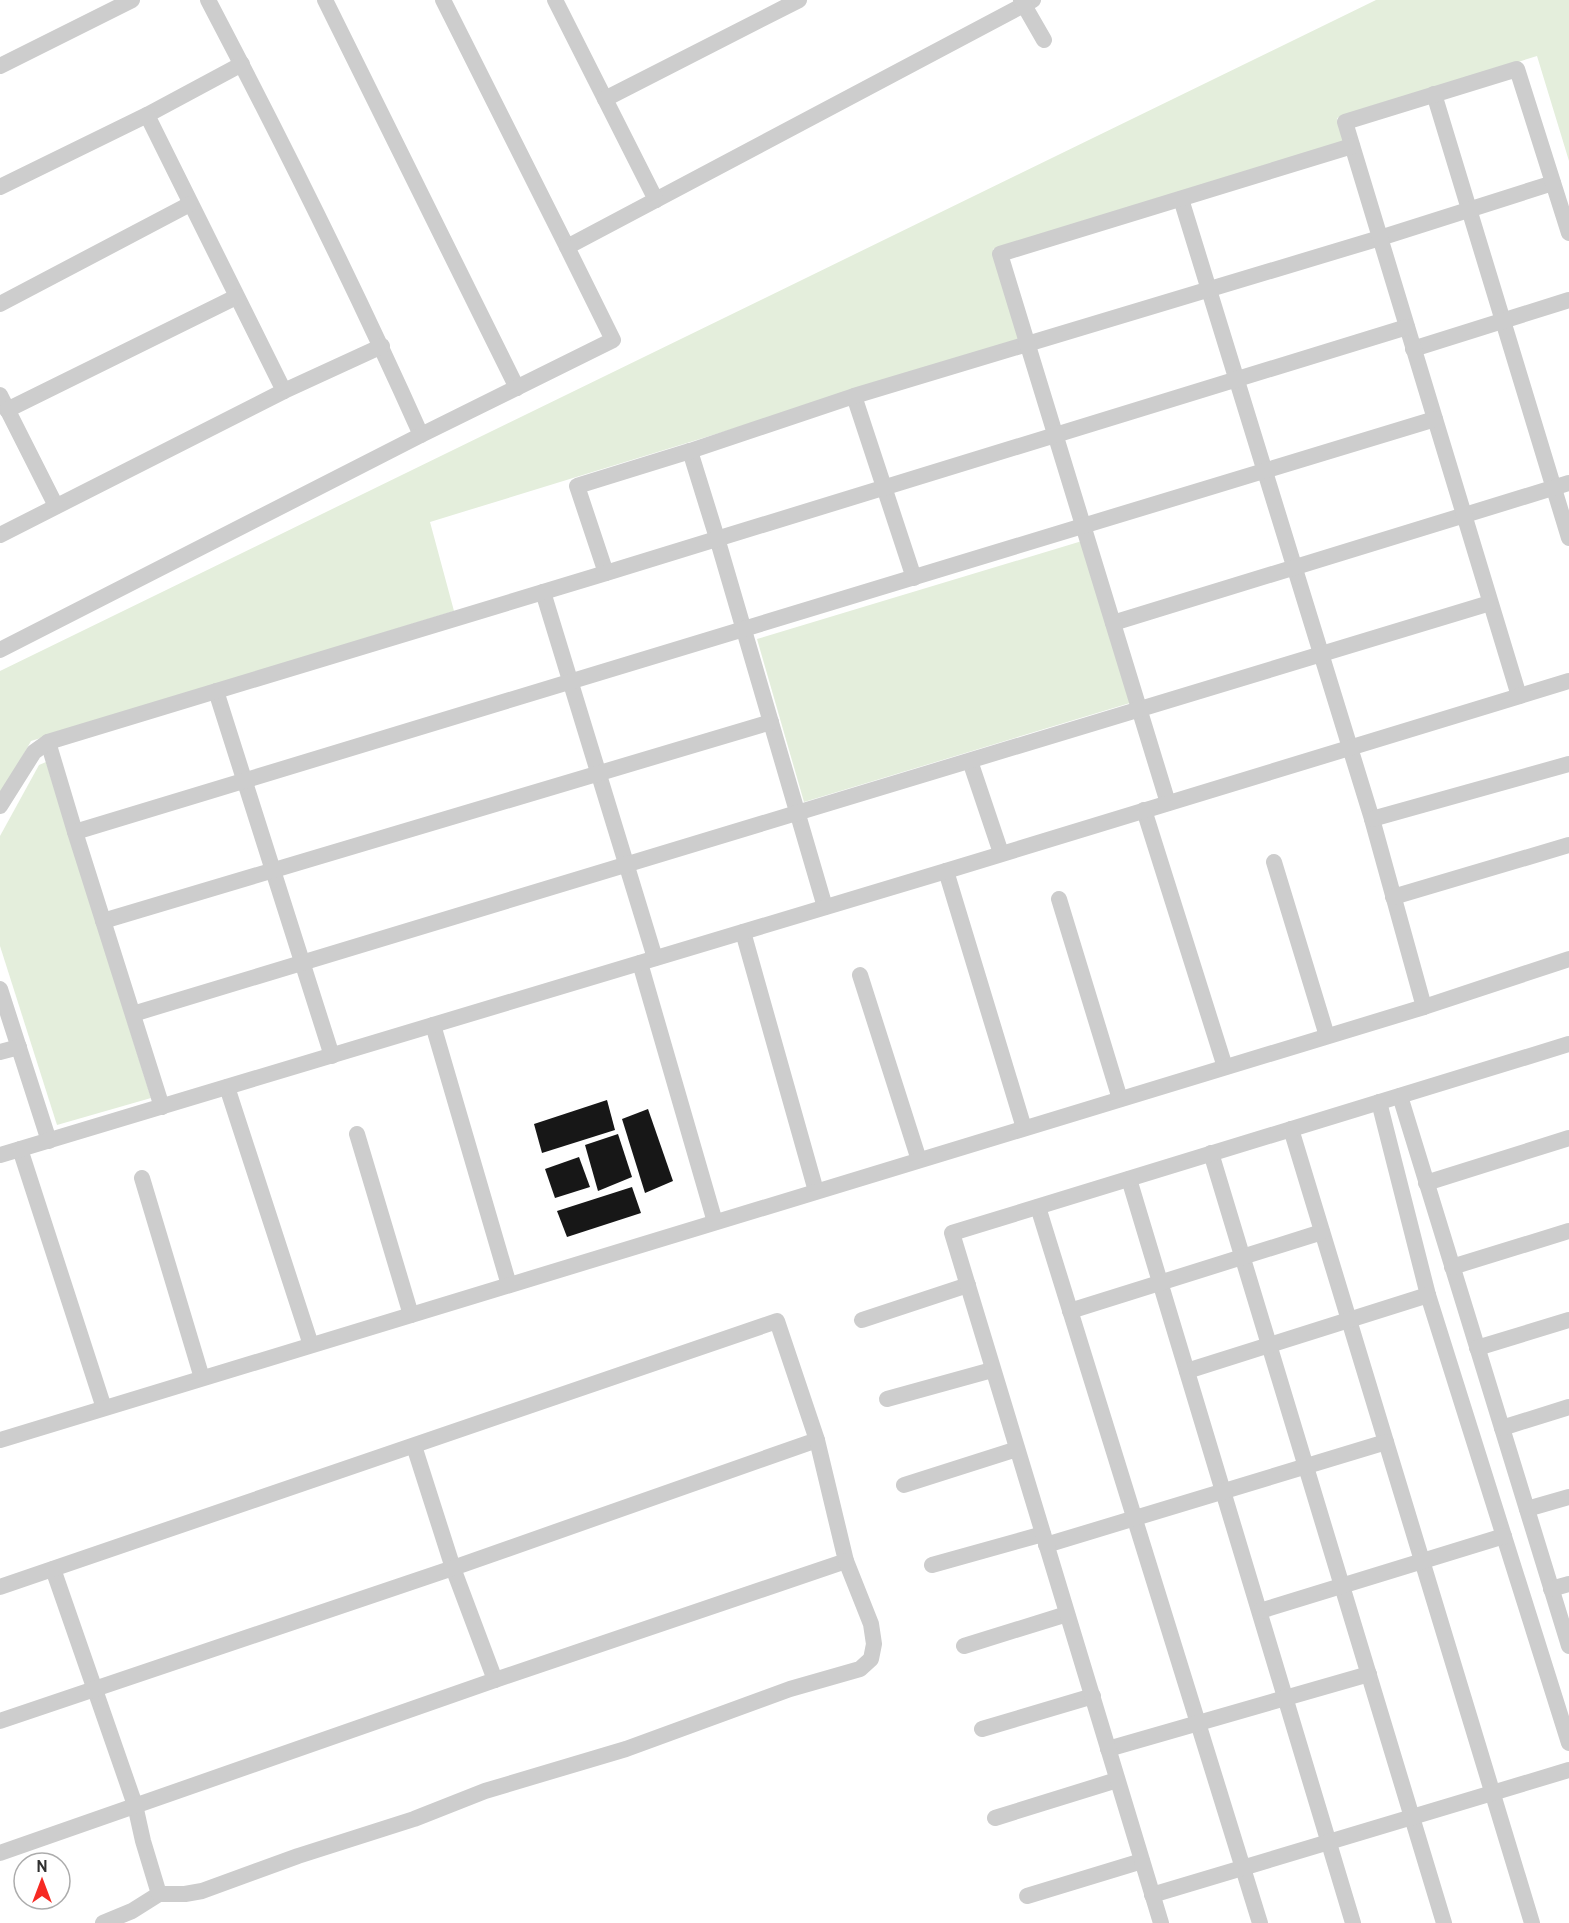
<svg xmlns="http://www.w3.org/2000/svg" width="1569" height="1923" viewBox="0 0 1569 1923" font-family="Overpass,sans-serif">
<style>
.green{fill:#e4eedc}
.building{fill:#171717}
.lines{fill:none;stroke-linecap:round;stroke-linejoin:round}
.street{stroke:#cdcdcd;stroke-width:16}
</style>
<rect width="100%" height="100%" fill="#fff"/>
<!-- green -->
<g class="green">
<path d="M1376 0H1569V161L1537 56 1337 118 1345 144 993 249 1022 340 430 522 454 611 31 741 0 797V671Z"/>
<path d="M1082 541 1130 703 804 802 757 639Z"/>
<path d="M46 762 151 1098 57 1125 0 946V836L39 765Z"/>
</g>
<!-- building -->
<g class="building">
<path d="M607 1100 615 1130 542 1153 534 1124Z"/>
<path d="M648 1109 673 1181 645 1193 622 1119Z"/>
<path d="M618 1134 632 1177 598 1191 585 1145Z"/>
<path d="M579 1157 590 1187 555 1198 545 1169Z"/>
<path d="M632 1187 641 1213 567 1237 557 1211Z"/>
</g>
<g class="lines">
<!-- street -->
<g class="street">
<path d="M208 0C283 143 355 287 421 435"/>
<path d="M325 0 517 388"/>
<path d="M443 0 567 247 1033 0"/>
<path d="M555 0 656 200"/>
<path d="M1021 0 1044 40"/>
<path d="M0 66 132 0"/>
<path d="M1434 94 1569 538"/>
<path d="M605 99 799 0"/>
<path d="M147 115 242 64"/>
<path d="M0 187 147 115 284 391"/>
<path d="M1181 199 1372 819 1424 1007"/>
<path d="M0 304 190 204"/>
<path d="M1413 349 1569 300"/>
<path d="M0 395 56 506"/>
<path d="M854 396 914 578"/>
<path d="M7 410 236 297"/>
<path d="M690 451 717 538 825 907"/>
<path d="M0 535 284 391 382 346"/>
<path d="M606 573 577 486 690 451 854 396 1380 238 1553 183"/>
<path d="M543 592 655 958"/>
<path d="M1113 623 1569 483"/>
<path d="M0 650 421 435 613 340 567 247"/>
<path d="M216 691 332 1056"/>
<path d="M1519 696 1345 122 1517 69 1569 233"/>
<path d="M48 742 75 832"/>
<path d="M970 761 1001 853"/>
<path d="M1168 803 1000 254 1352 146"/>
<path d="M0 806 34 752 48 742 606 573 1407 327"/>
<path d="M1144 810 1225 1067"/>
<path d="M1372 819 1569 764"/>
<path d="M1274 862 1327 1036"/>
<path d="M946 871 1024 1128"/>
<path d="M1393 897 1569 845"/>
<path d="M1059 899 1120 1099"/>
<path d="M103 921 771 722"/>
<path d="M743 932 816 1191"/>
<path d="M640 963 715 1222"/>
<path d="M860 975 919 1160"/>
<path d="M0 989 49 1141"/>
<path d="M133 1014 1490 603"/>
<path d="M433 1025 509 1285"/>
<path d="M0 1052 19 1047"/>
<path d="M227 1087 311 1345"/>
<path d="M1400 1096 1569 1646"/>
<path d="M1379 1102 1428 1295 1569 1743"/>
<path d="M162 1107 75 832 1435 419"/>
<path d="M1291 1129 1532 1923"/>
<path d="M357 1134 411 1315"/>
<path d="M20 1149 104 1408"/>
<path d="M1211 1153 1444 1923"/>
<path d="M0 1155 946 871 1569 681"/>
<path d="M142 1178 202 1378"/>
<path d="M1129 1179 1353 1923"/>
<path d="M1426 1183 1569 1138"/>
<path d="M1038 1207 1260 1923"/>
<path d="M1452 1267 1569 1231"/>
<path d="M1070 1311 1322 1232"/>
<path d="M862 1320 968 1285"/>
<path d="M1477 1348 1569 1320"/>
<path d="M1187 1371 1428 1295"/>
<path d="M887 1399 992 1370"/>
<path d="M1502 1428 1569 1407"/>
<path d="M0 1440 1424 1007 1569 959"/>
<path d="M414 1446 453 1568 495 1680"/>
<path d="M904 1485 1017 1449"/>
<path d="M1527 1509 1569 1497"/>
<path d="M1046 1545 1386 1442"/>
<path d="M932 1565 1043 1534"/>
<path d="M53 1569 135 1805 143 1841 159 1894 132 1911 103 1923"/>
<path d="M0 1587 777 1321 817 1440 453 1568 0 1721"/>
<path d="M1551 1589 1569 1584"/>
<path d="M1260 1611 1504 1536"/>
<path d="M964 1646 1067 1614"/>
<path d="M982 1729 1093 1696"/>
<path d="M1108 1749 1369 1674"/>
<path d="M995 1818 1117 1780"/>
<path d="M0 1853 495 1680 846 1561 817 1440"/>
<path d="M159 1894H185L202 1891 298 1856 414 1819 485 1791 626 1749 790 1689 860 1669 871 1659 874 1644 871 1624 846 1561"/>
<path d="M1152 1895 1569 1770"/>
<path d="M1027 1896 1142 1861"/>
<path d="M1161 1923 952 1233 1569 1044"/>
</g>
</g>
<!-- north arrow -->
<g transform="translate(42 1881)"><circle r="28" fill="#ffffff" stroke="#acacac" stroke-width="1.5"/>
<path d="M0-4.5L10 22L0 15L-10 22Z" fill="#f62a23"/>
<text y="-9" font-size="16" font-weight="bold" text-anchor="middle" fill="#303030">N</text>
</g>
</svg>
